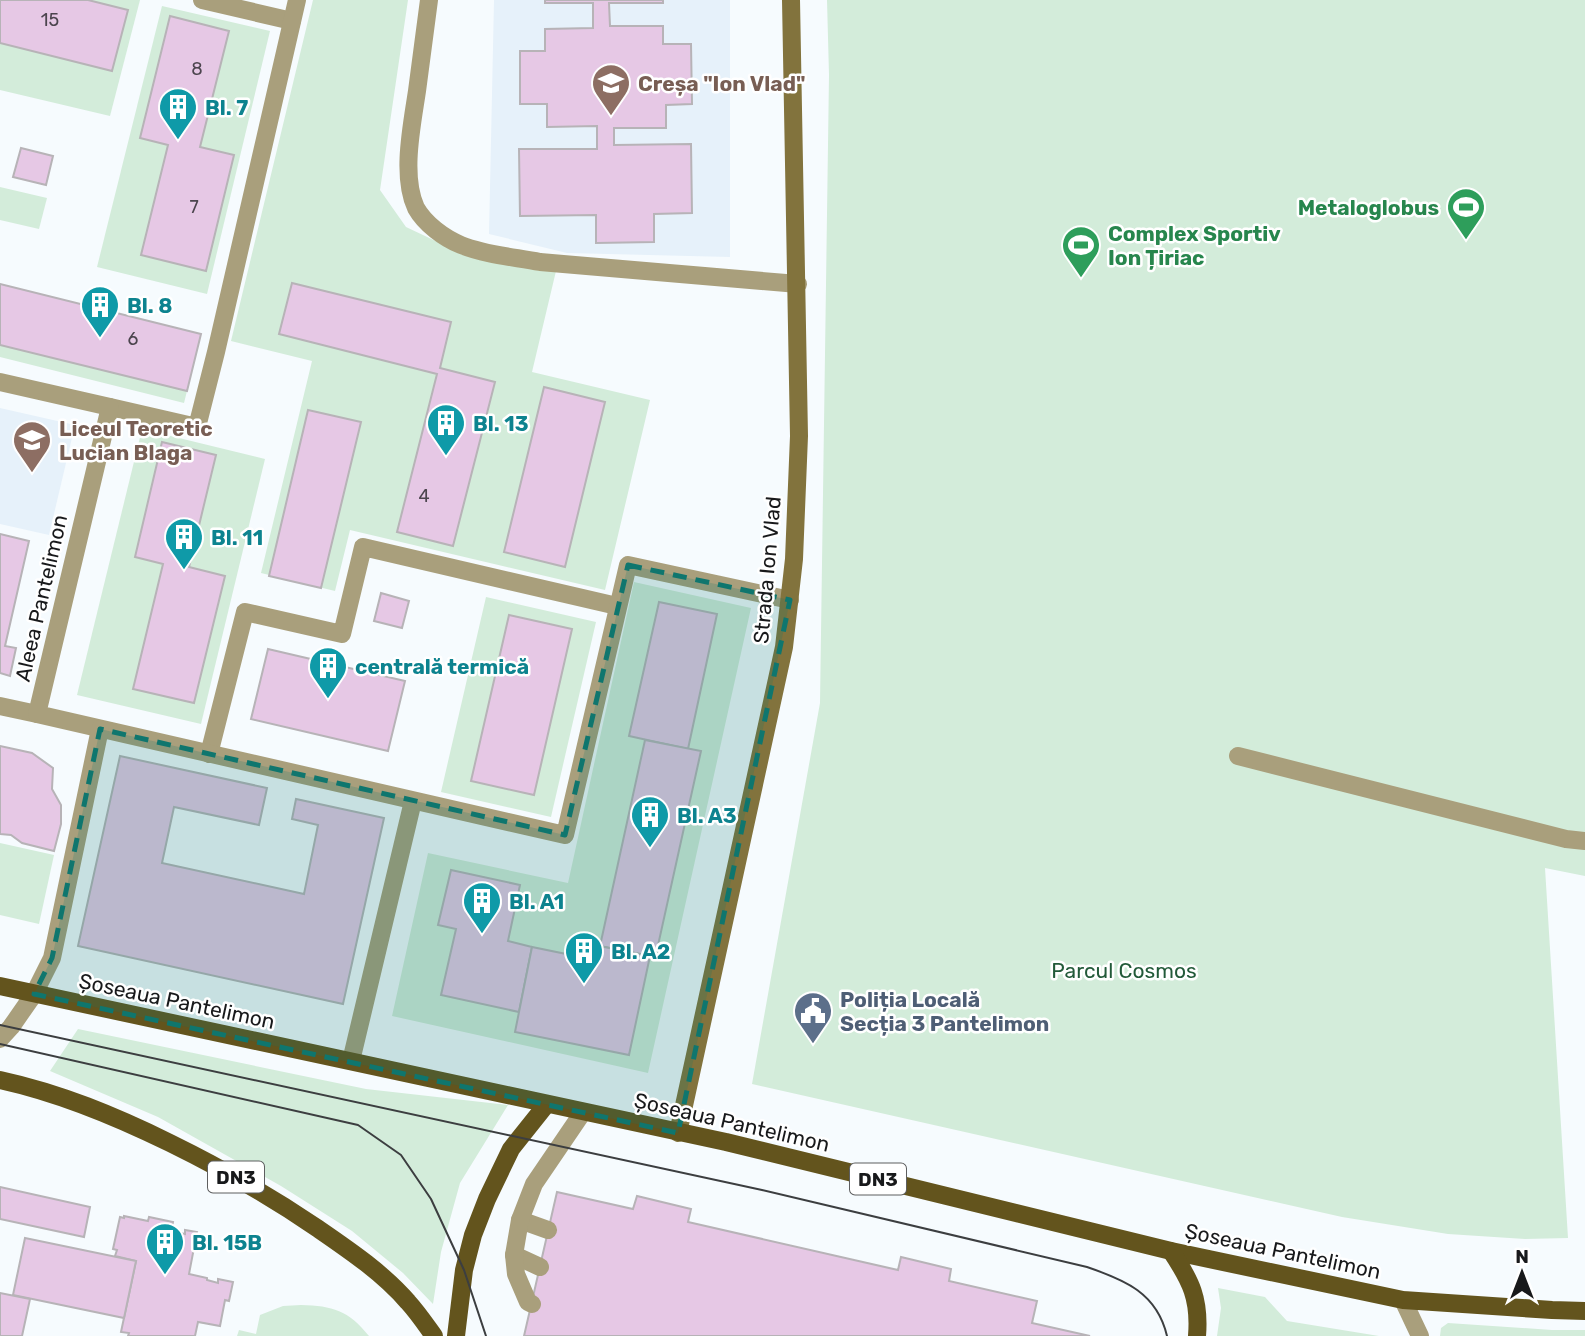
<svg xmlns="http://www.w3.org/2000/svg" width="1585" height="1336" viewBox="0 0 1585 1336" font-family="Rubik,sans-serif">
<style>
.built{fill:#e6f1fa}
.green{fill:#d3ecda}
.building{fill:#e6c8e5;stroke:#b7b3b7;stroke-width:2}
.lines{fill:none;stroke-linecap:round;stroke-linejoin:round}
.lane{stroke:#a99f7c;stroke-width:18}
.street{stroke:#a99f7c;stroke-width:18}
.secondary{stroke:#82733d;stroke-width:18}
.primary{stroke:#63541d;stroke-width:18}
.tram{stroke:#3c3e40;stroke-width:2}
.marked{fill:#0f766e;fill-opacity:0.2;stroke:#0f766e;stroke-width:5;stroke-dasharray:14 9;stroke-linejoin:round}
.labels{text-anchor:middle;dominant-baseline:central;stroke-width:5;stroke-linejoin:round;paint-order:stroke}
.number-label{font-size:18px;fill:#4c454e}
.shield{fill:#fff;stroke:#5d5e5f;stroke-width:2}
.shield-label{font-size:19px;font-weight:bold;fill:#18191b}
.education-label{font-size:21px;font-weight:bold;fill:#785e54;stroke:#fff;text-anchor:start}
.culture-label{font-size:21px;font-weight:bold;fill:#0d838f;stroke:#fff;text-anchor:start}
.leisure-label{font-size:21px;font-weight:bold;fill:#27864d;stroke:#fff;text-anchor:end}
.street-label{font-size:21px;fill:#18191b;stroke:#fff}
.park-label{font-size:21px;fill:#225a39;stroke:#fff}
.service-label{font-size:21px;font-weight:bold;fill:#4e5e75;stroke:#fff;text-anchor:start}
</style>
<rect width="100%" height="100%" fill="#f6fbfe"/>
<!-- built -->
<g class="built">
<path d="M494 0H730V257L567 253 489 234Z"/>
<path d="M0 408 75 425 49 535 0 524Z"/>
</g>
<!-- green -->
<g class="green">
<path d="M0 0H140L110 116 0 90Z"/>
<path d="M313 0H408L380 190 406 227 459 252 556 271 532 372 650 400 605 590 350 530 335 591 261 573 312 361 231 341Z"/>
<path d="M827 0H1585V876L1545 868 1568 1238 1525 1239 1448 1234 1342 1217 752 1084 820 703 829 75Z"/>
<path d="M162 6 270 31 207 294 97 267Z"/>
<path d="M0 187 47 198 39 229 0 220Z"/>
<path d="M0 345 187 391 184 403 0 357Z"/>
<path d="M142 429 265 459 201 724 77 695Z"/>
<path d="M634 582 751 608 648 1073 392 1016 428 853 568 883Z"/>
<path d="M486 597 596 622 551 817 441 792Z"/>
<path d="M0 843 54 855 39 924 0 915Z"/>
<path d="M78 1029 366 1089 508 1105 460 1183 441 1252 433 1304 403 1273 352 1231 281 1186 158 1117 50 1071Z"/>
<path d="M1218 1288 1265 1297 1287 1321 1379 1336H1217L1221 1308Z"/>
<path d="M301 1305C333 1306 348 1310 369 1336H237L239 1330 256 1334 260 1315 283 1306Z"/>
<path d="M1448 1323 1552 1330H1585V1336H1440L1441 1328Z"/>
</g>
<!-- building -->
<g class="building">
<path d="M0 0H88L128 10 112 71 0 43Z"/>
<path d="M545 0H663V3H609L610 26H663V44H691L692 104 666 105V128H614V145L691 144 692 213 654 214V242L596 243V215L520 216 519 149H597V126L547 127V104H520V51H545V29L593 28V3H545Z"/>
<path d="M170 16 229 31 200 147 234 155 206 271 141 255 168 145 140 138Z"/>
<path d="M21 148 53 156 46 185 13 177Z"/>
<path d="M292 283 451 322 440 368 495 382 453 546 397 532 437 374 279 334Z"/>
<path d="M0 284 201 334 187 391 0 345Z"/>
<path d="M544 387 605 402 565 567 504 552Z"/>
<path d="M308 410 361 422 321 588 269 576Z"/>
<path d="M162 442 216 455 189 567 225 576 194 703 133 689 163 564 135 557Z"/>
<path d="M0 534 29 541 5 646 16 648 10 676 0 673Z"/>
<path d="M381 593 409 601 402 628 374 621Z"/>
<path d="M659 602 717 614 688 749 629 736Z"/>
<path d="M509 615 572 629 534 795 471 781Z"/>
<path d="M268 649 405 681 388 751 251 719Z"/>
<path d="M645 740 701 751 655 959 650 956 600 946Z"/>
<path d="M0 746 32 753 53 768 52 789 61 805V824L54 851 22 843 11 835 0 834Z"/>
<path d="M120 756 267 788 259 825 174 807 162 863 304 894 318 825 292 819 296 799 384 818 343 1004 78 946Z"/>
<path d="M451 870 520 885 508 941 532 947 519 1012 441 995 456 929 438 925Z"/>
<path d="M584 943 650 956 629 1055 515 1032 532 947 581 957Z"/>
<path d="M0 1187 90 1207 84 1237 0 1219Z"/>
<path d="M557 1192 633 1209 637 1196 691 1209 688 1222 898 1270 901 1257 951 1269 949 1281 1037 1301 1032 1323 1090 1336H524Z"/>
<path d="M124 1216 148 1221 149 1217 173 1222 171 1231 185 1234V1230L197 1232 189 1274 207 1278V1280L218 1283V1279L233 1282 229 1301 225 1300 220 1326 198 1322 195 1336H128L129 1333 121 1332 136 1261 115 1256 117 1250 113 1249 120 1217 124 1218Z"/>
<path d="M25 1238 136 1261 124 1318 13 1295Z"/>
<path d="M0 1293 30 1299 22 1336H0Z"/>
</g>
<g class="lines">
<!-- lane -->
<g class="lane">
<path d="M202 0 292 21"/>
<path d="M110 407 197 427 216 352 297 0"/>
<path d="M0 706 37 714"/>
<path d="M209 754 245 612 342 634 363 547 617 606"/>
<path d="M1238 756 1566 839 1585 841"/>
<path d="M520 1220 548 1230"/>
<path d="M514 1255 540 1267"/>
<path d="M1403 1300 1420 1336"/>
<path d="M532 1304 528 1302 516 1274 514 1255 520 1220 534 1184 583 1112"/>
</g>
<!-- street -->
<g class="street">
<path d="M429 0C425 30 421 61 417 91 412 125 401 176 416 208 425 224 444 238 461 245 486 255 514 257 540 262L798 284"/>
<path d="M0 382 110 407 37 714 565 835 628 565 790 600"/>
<path d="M0 1039 11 1027 34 994 52 958 100 729"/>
<path d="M351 1061 413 801"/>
</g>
<!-- secondary -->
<path class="secondary" d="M678 1133 784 647 794 559 799 436 791 0"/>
<!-- primary -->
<g class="primary">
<path d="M0 986 726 1142 1171 1251 1403 1300 1552 1310 1585 1311"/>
<path d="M0 1080C60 1093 115 1116 170 1143 221 1168 270 1196 317 1228 349 1250 383 1273 408 1302 418 1313 426 1325 434 1336"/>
<path d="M1171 1251C1191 1281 1200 1299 1197 1336"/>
<path d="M456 1336 464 1270 473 1235 487 1199 511 1149 546 1105"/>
</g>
<!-- tram -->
<g class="tram">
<path d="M0 1025 762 1190 1087 1267C1125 1280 1157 1293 1167 1336"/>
<path d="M0 1044 358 1125 401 1155 431 1199 464 1270 486 1336"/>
</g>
</g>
<!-- marked area -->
<path class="marked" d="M628 565 790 600 678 1133 34 994 52 958 100 729 565 835Z"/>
<!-- icons -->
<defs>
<symbol id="school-pin" viewBox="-11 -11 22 30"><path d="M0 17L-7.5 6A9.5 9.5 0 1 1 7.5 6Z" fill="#8d6e63" stroke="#fff"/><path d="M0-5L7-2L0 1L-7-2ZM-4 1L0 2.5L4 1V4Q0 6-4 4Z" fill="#fff"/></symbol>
<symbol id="building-pin" viewBox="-11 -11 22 30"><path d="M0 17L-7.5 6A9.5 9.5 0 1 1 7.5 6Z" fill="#0f9aa8" stroke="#fff"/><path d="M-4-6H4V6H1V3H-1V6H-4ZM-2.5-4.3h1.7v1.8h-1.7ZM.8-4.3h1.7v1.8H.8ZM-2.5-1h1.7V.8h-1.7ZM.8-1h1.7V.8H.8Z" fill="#fff"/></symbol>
<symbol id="stadium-pin" viewBox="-11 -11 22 30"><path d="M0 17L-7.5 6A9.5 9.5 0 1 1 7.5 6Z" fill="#2e9e5b" stroke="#fff"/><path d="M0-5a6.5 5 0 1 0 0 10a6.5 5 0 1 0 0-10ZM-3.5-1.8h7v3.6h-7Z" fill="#fff"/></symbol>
<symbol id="civic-pin" viewBox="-11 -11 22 30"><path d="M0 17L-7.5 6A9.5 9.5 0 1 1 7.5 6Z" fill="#5c6f8a" stroke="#fff"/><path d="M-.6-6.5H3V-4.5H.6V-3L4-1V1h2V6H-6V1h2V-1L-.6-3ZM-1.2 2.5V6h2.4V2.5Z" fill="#fff"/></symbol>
</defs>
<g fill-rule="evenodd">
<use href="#school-pin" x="589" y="61" width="44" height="60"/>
<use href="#building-pin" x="156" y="85" width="44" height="60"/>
<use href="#stadium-pin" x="1444" y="185" width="44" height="60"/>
<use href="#stadium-pin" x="1059" y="223" width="44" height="60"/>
<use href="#building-pin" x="78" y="283" width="44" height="60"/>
<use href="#building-pin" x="424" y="401" width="44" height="60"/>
<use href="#school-pin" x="10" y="418" width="44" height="60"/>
<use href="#building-pin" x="162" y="515" width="44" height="60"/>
<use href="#building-pin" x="306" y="644" width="44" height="60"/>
<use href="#building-pin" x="628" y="793" width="44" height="60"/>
<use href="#building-pin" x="460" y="879" width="44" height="60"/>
<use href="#building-pin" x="562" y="929" width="44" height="60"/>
<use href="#civic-pin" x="791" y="989" width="44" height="60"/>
<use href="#building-pin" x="143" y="1220" width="44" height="60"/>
</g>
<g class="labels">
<!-- number labels -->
<g class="number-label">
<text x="50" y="20">15</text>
<text x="197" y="69">8</text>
<text x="194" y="207">7</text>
<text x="133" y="339">6</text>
<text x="424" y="496">4</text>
</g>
<!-- shield labels -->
<g class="shield">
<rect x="208" y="1161.5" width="56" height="31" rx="5"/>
<rect x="850" y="1163.5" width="56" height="31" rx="5"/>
</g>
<g class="shield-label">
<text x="236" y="1177">DN3</text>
<text x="878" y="1179">DN3</text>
</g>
<!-- education labels -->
<g class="education-label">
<text x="638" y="83">Creșa "Ion Vlad"</text>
<text x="59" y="428">Liceul Teoretic<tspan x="59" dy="24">Lucian Blaga</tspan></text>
</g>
<!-- culture labels -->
<g class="culture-label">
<text x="205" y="107">Bl. 7</text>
<text x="127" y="305">Bl. 8</text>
<text x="473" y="423">Bl. 13</text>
<text x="211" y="537">Bl. 11</text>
<text x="355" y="666">centrală termică</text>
<text x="677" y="815">Bl. A3</text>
<text x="509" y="901">Bl. A1</text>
<text x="611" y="951">Bl. A2</text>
<text x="192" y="1242">Bl. 15B</text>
</g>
<!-- leisure labels -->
<g class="leisure-label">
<text x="1439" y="207">Metaloglobus</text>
<text x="1108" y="233" text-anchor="start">Complex Sportiv<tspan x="1108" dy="24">Ion Țiriac</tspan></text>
</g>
<!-- street labels -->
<g class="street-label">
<text transform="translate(767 570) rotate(-85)">Strada Ion Vlad</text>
<text transform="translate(41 598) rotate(-77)">Aleea Pantelimon</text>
<text transform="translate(177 1001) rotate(12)">Șoseaua Pantelimon</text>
<text transform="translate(732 1122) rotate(13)">Șoseaua Pantelimon</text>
<text transform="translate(1283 1251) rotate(12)">Șoseaua Pantelimon</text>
</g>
<!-- park labels -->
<g class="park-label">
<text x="1124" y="970">Parcul Cosmos</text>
</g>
<!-- service labels -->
<g class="service-label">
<text x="840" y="999">Poliția Locală<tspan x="840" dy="24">Secția 3 Pantelimon</tspan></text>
</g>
</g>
<!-- north arrow -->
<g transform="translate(1522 1273)" stroke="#ffffff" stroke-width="5" paint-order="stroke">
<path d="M0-5L12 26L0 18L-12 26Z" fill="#18191b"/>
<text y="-10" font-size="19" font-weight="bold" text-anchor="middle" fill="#18191b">N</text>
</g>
</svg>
